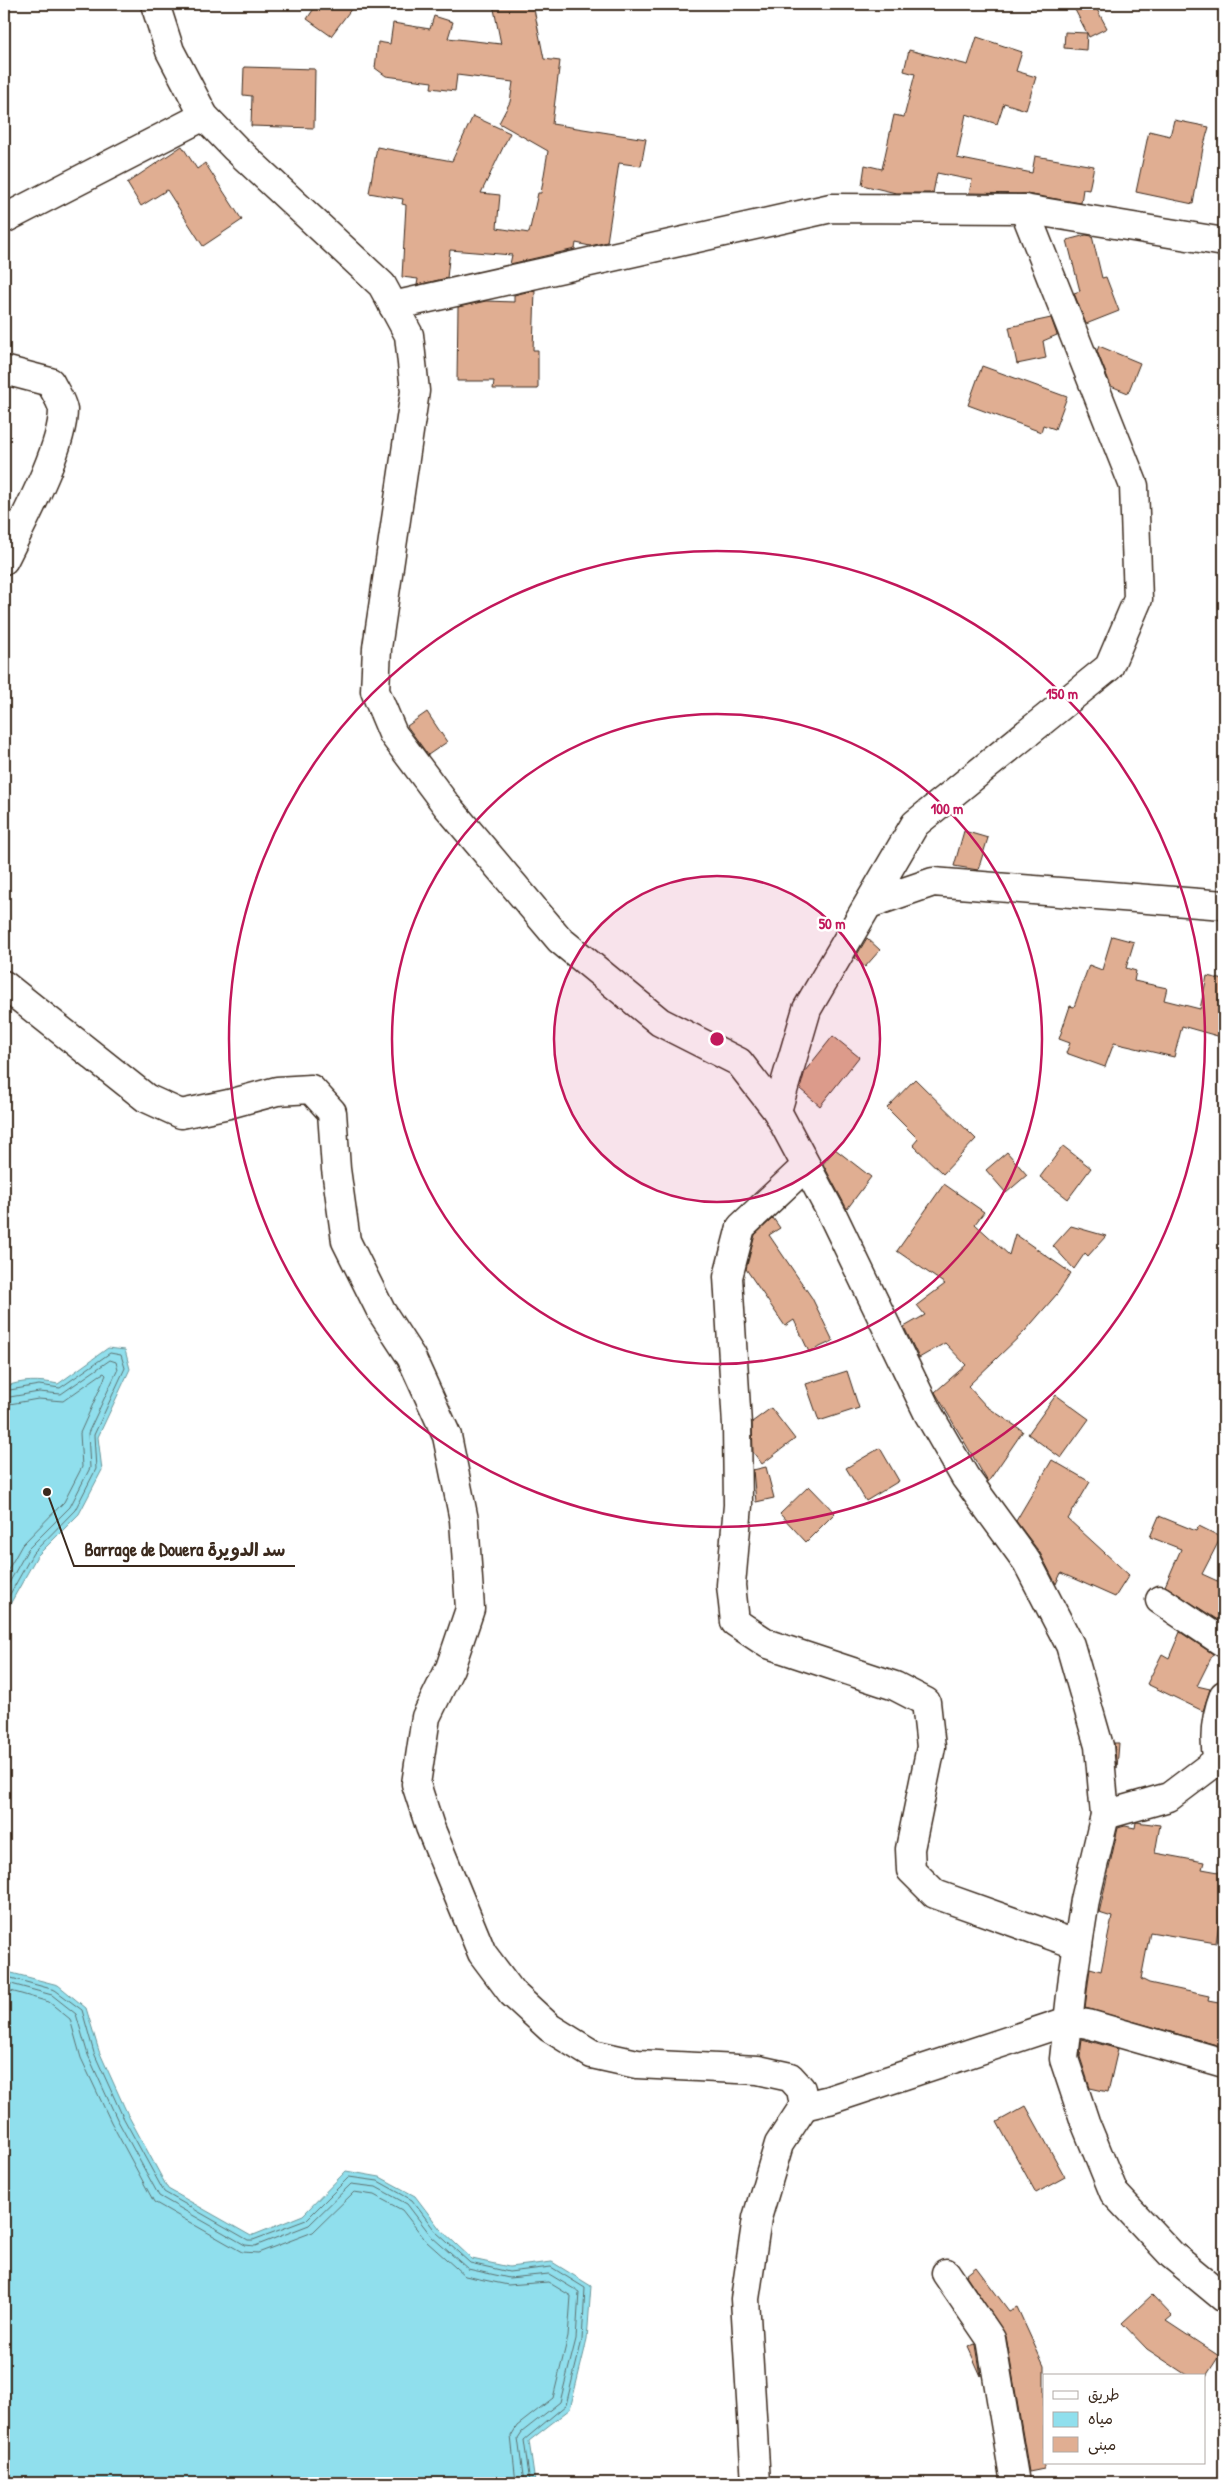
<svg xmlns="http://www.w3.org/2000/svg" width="1228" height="2487" viewBox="0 0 1228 2487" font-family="'Patrick Hand','Playpen Sans Arabic',sans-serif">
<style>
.water{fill:#90dfed;stroke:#6e979a}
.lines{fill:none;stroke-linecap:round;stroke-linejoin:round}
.shore{stroke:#5d7271;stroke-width:1}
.building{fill:#e0ae92;stroke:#3b2a1e}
.minor-casing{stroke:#3b2a1e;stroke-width:31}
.minor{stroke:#fff;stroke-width:28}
.ring{fill:none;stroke:#c2185b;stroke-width:2.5}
.centre{fill:#c2185b;stroke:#fff;stroke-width:2.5}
.ring-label{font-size:15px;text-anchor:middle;font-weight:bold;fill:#c2185b;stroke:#fff;stroke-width:5;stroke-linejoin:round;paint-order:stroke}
.leader{fill:none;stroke:#3b2a1e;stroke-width:2}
.callout-dot{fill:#3b2a1e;stroke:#fff;stroke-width:2}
.callout-label{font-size:18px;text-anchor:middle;font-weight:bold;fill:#3b2a1e;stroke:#fff;stroke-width:5;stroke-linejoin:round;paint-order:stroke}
</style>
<rect width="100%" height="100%" fill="#fff"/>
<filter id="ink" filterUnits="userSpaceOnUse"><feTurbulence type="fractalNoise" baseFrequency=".02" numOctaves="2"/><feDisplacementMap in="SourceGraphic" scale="10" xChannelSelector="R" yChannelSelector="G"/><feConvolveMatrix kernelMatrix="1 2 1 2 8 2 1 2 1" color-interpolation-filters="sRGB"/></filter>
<g filter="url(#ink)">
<!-- water -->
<g class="water">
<path d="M108 1348 125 1350 130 1369 98 1437 102 1470 79 1514 37 1556 4 1615V1387C22 1380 39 1380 58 1384Z"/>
<path d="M4 1971 58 1985 86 2008 99 2051 128 2115 168 2189 251 2236 303 2215 346 2171 380 2177 415 2196 440 2229 472 2259 509 2267 552 2262 591 2286 587 2340 570 2409 529 2441 535 2483H4Z"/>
</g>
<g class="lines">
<!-- shore -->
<g class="shore">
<path d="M4 1391 39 1385 60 1388 110 1353 121 1355 125 1368 94 1435 96 1469 75 1510 33 1553 4 1605"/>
<path d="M4 1398 39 1392 61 1394 110 1360 116 1362 118 1369 88 1433 90 1468 70 1507 28 1549 4 1592"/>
<path d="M4 1405 38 1399 63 1401 100 1375 104 1373 106 1375 80 1433 82 1467 64 1502 22 1545 4 1577"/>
<path d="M4 1976 55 1990 82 2010 94 2053 123 2117 164 2192 248 2240H253L306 2220 349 2177 378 2181 412 2200 436 2232 470 2263 509 2272 551 2267 585 2288 582 2340 566 2405 524 2440 530 2483"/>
<path d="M4 1982 52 1995 76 2014 88 2055 117 2119 159 2196 245 2245 255 2246 309 2225 351 2184 376 2187 407 2204 432 2237 468 2269 509 2278 549 2274 579 2292 576 2339 560 2402 522 2432 518 2438 524 2483"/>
<path d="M4 1989 49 2002 70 2019 81 2058 111 2122 154 2202 242 2252 258 2253 313 2232 354 2192 374 2195 402 2210 427 2242 465 2276 508 2285 548 2282 571 2296 568 2337 553 2398 517 2426 511 2436 516 2483"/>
</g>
</g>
<!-- building -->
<g class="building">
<path d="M317 4H355L331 36 307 19Z"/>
<path d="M493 4H533L544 59 560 61 552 124 646 139 641 166 619 163 607 242 590 246 576 243 575 249 510 264 512 255 450 250 447 278 417 285 418 279 402 277 406 205 402 204 403 199 369 193 377 147 452 161 473 116 510 133 481 193 500 195 497 228 529 233 538 193H541L548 151 499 123 510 102 513 82 457 75 455 91 431 88 432 82 386 76 375 68 378 42 390 44 393 23 430 29 434 16 453 22 448 38 501 44Z"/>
<path d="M1072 4H1094L1107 28 1089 37Z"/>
<path d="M1065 32 1087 33 1086 50 1064 48Z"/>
<path d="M977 37 1022 52 1016 71 1036 77 1026 110 1004 103 997 124 966 114 957 158 1032 173 1035 156 1094 166 1089 190 1083 189 1081 203 1026 194 969 193 972 180 937 173 933 193H896L862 185 865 165 882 169 894 115 904 117 915 74 904 71 909 50 968 65Z"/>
<path d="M244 67 315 69 314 128 251 126 252 96 243 95Z"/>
<path d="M1174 120 1209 127 1203 148 1193 204 1136 192 1149 131 1170 136Z"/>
<path d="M182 146 197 169 205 163 242 220 203 246 167 190 141 206 127 183Z"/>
<path d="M1086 235 1092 236 1102 278 1106 277 1119 311 1086 324 1074 293 1080 291 1067 240Z"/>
<path d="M535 290 533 350H538V389H493L494 381H457L458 307 486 301 514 302V295Z"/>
<path d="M1051 318 1057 335 1043 341 1046 358 1017 364 1009 327Z"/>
<path d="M1099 346 1140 363 1128 393 1111 386 1097 351Z"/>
<path d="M982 366 1067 397 1055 429 1043 425 1041 432 968 405Z"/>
<path d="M427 712 447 742 428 755 407 726Z"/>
<path d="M964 831 988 838 978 870 954 866Z"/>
<path d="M1112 936 1134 942 1126 968 1136 971 1134 981 1167 988 1164 1000 1200 1009 1207 976 1224 980V1027L1221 1037 1182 1026 1174 1057 1114 1043 1105 1067 1066 1053 1070 1043 1059 1039 1070 1006 1074 1007 1089 965 1102 970Z"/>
<path d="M867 938 880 950 865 967 855 958Z"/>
<path d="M833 1036 859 1057 820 1106 800 1089 805 1071Z"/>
<path d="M915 1079 976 1139 943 1174 913 1145 918 1139 887 1108Z"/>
<path d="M1063 1146 1091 1168 1068 1199 1040 1177Z"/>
<path d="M835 1149 871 1177 847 1209 823 1164Z"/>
<path d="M1007 1152 1027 1175 1006 1193 986 1170Z"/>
<path d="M944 1184 984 1212 975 1224 1009 1255 1015 1234 1071 1273 1057 1294 1025 1331 968 1386 986 1406 1023 1431 988 1482 935 1392 966 1365 945 1343 919 1358 904 1327 925 1315 917 1305 945 1284 897 1251Z"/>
<path d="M773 1218 780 1228 769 1235 812 1298 833 1341 809 1352 794 1320 785 1326 746 1269 755 1235Z"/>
<path d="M1071 1226 1106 1236 1088 1256 1085 1253 1074 1269 1053 1246Z"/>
<path d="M847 1371 859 1408 819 1421 806 1384Z"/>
<path d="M1056 1395 1089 1419 1061 1458 1028 1434Z"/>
<path d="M771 1408 795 1439 762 1464 753 1452 752 1422Z"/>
<path d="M880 1448 899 1481 866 1501 846 1468Z"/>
<path d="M1052 1460 1090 1482 1068 1519 1129 1575 1115 1597 1061 1573 1056 1584 1040 1553 1016 1521Z"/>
<path d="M766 1467 774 1498 756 1502 753 1470Z"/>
<path d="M809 1486 835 1513 806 1542 780 1514Z"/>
<path d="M1159 1516 1196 1531 1199 1526 1221 1537 1202 1574 1224 1584V1624L1165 1586 1181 1549 1150 1537Z"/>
<path d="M1180 1632 1213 1654 1197 1686 1210 1689 1203 1711 1147 1684 1162 1654 1169 1658Z"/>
<path d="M1114 1743H1119L1117 1768Z"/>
<path d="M1136 1822 1160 1825 1155 1853 1204 1862 1202 1869 1224 1873V1893L1216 1943 1150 1932 1141 1979 1149 1983 1209 1996 1208 2001 1224 2004V2047L1085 2008 1090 1968 1101 1971 1112 1917 1099 1913 1118 1828 1125 1826 1135 1828Z"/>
<path d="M1082 2039 1118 2049 1108 2092 1090 2088 1080 2057Z"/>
<path d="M1026 2106 1065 2177 1036 2193 997 2122Z"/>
<path d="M976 2267 1009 2311 1017 2307 1044 2366V2469L1029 2472 1006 2336 966 2275Z"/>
<path d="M1152 2295 1172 2316 1166 2321 1219 2356 1206 2376H1188L1147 2349 1122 2323Z"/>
<path d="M975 2344 976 2345 981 2376 968 2347Z"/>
</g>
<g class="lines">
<defs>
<g id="minor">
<path d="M155 4 170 51 204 116 235 148 382 285 409 335 415 391 377 648 375 691 393 734 447 806 560 940 660 1022 739 1062 777 1111 833 1216 928 1413 965 1477 1027 1562 1070 1645 1099 1746 1105 1815 1085 1900 1073 1977 1064 2059 1085 2122 1114 2193 1172 2255 1224 2298"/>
<path d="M4 219 204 116"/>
<path d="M393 306 831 208 1024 209 1224 242"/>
<path d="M4 370 50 382C54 390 62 402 63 410 63 449 22 523 4 560"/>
<path d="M869 904 933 882 1224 905"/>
<path d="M4 985 146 1098 181 1114 229 1104 277 1091 311 1089 332 1112 336 1169 346 1241 381 1311 411 1357 447 1436 464 1520 470 1609 450 1668 426 1717 416 1784 430 1827 482 1953 512 1993 550 2028 592 2054 637 2064 758 2070 790 2077 801 2089 804 2106 779 2144 757 2218 745 2299 756 2483"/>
<path d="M777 1111 807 1009 915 824 1109 667 1138 599 1134 486 1024 209"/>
<path d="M806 1166 741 1227 728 1277 737 1425 738 1505 731 1585 735 1622 768 1644 895 1686 926 1702 931 1747 910 1849 911 1870 935 1894 1078 1945"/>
<path d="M1160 1600 1224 1643"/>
<path d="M1218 1760C1213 1739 1216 1716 1224 1695"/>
<path d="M1105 1815 1169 1797 1218 1760 1224 1759"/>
<path d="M804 2106 829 2100 1068 2021 1088 2024 1224 2063"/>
<path d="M946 2273 991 2339 1015 2483"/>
</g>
</defs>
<!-- minor casing -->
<use href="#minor" class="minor-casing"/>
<!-- minor -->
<use href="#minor" class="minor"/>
</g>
</g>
<!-- distance rings -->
<circle cx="717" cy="1039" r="163" fill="#c2185b" fill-opacity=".12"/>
<g class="ring">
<circle cx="717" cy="1039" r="163"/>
<circle cx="717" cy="1039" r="325"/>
<circle cx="717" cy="1039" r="488"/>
</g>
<circle cx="717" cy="1039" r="8" class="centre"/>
<g class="ring-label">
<text x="1062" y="699">150 m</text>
<text x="947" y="814">100 m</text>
<text x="832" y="929">50 m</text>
</g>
<!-- callouts -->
<path class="leader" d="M47 1492L74 1566H295"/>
<circle class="callout-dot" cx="47" cy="1492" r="5"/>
<g class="callout-label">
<text x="185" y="1556">Barrage de Douera سد الدويرة</text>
</g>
<!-- margin -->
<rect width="1228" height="2487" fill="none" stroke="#fff" stroke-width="20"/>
<rect x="10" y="10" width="1208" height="2467" fill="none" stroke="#3b2a1e" stroke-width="2" filter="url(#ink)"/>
<!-- legend -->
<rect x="1043" y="2374" width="162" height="90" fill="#ffffff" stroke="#b1aaa5"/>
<rect x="1053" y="2391" width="25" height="8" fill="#ffffff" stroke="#b1aaa5"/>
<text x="1088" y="2400" font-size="15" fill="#3b2a1e">طريق</text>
<rect x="1053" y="2412" width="25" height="15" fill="#90dfed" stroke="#b1aaa5"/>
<text x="1088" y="2424" font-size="15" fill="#3b2a1e">مياه</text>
<rect x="1053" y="2437" width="25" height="15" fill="#e0ae92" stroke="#b1aaa5"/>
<text x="1088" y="2450" font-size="15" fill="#3b2a1e">مبنى</text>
</svg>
